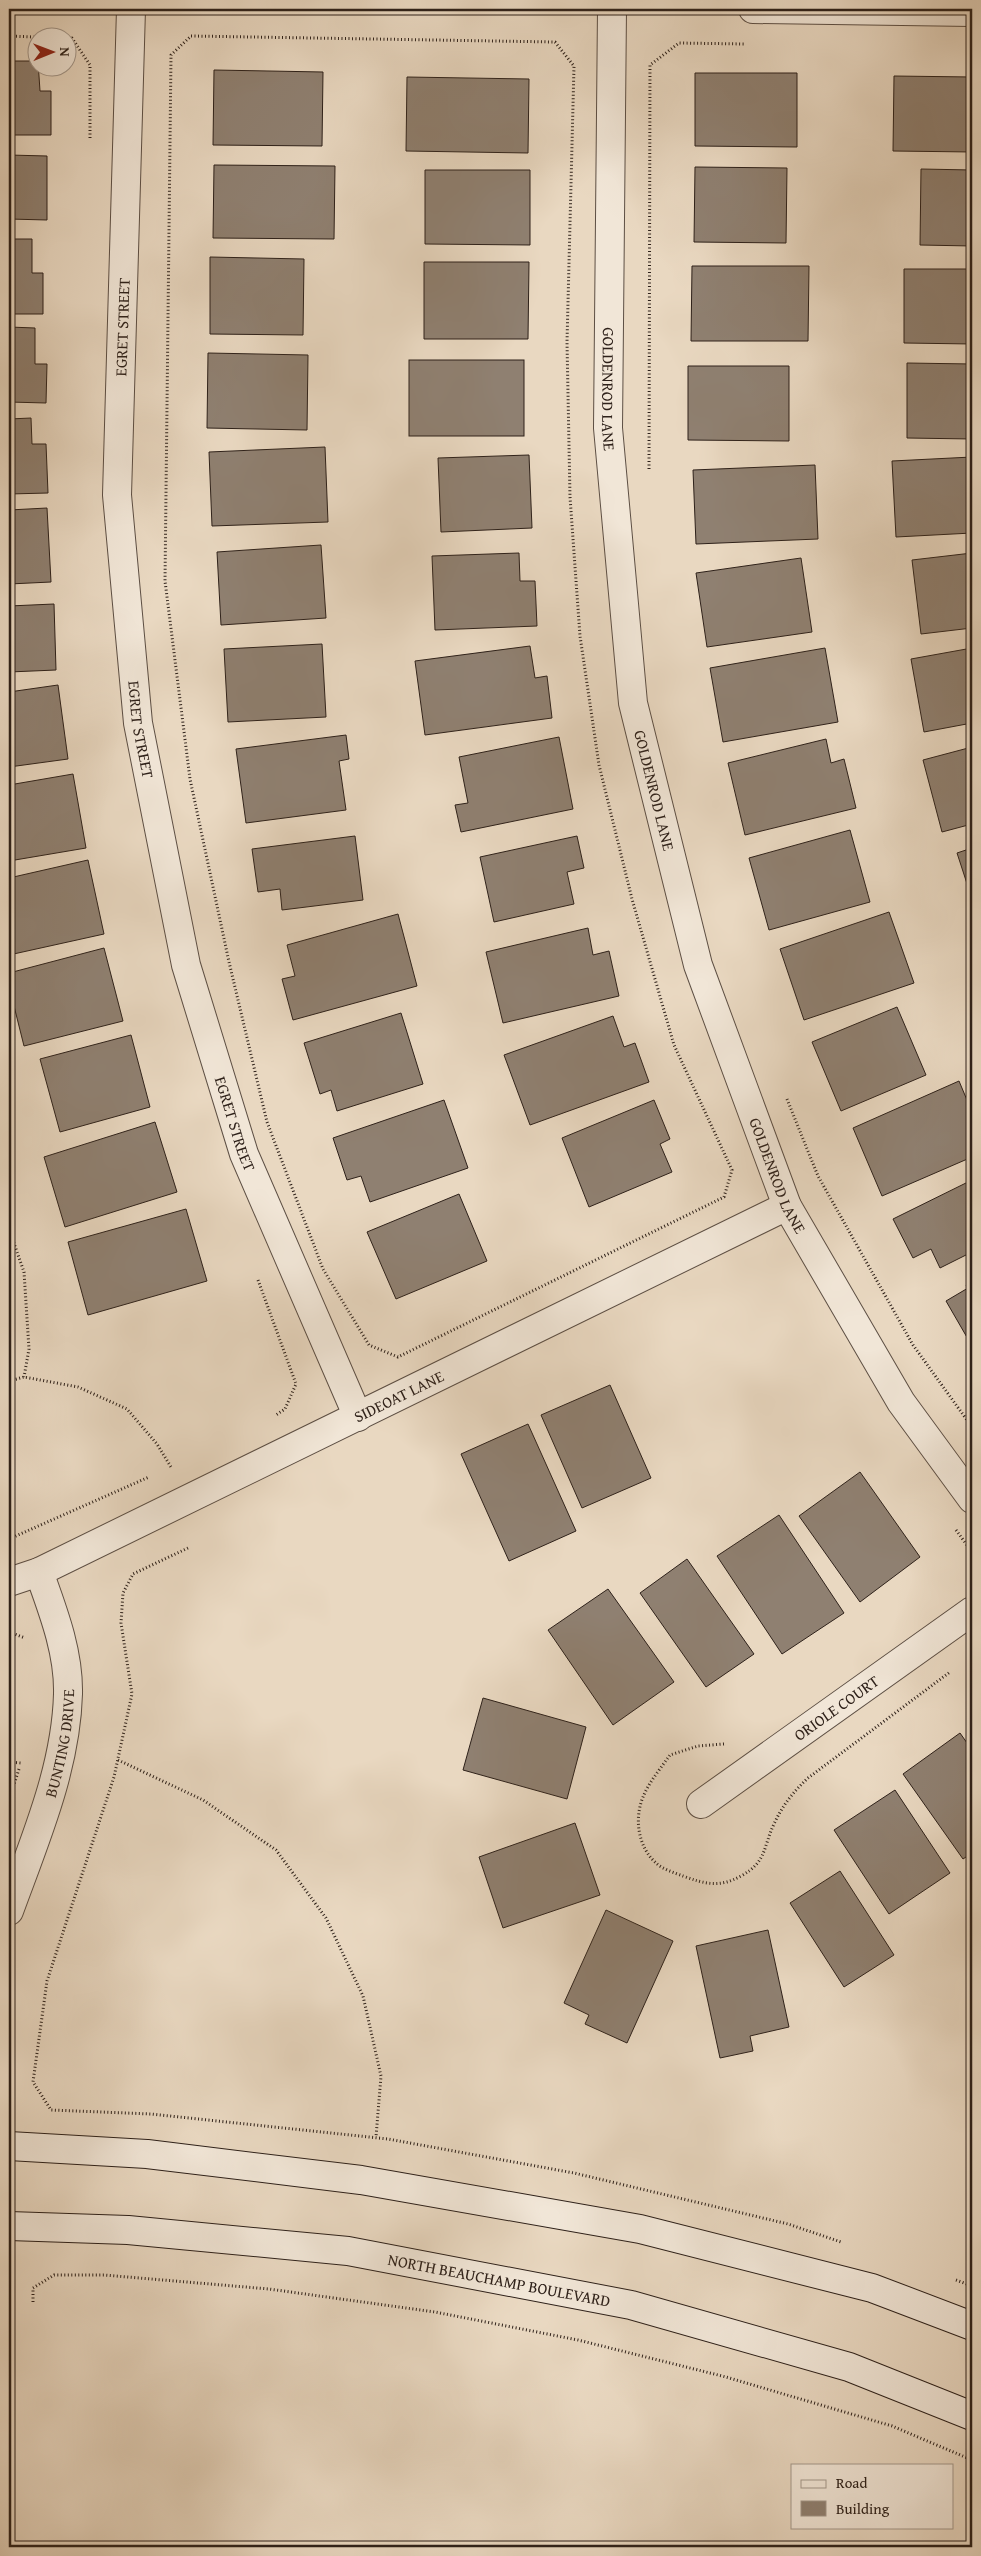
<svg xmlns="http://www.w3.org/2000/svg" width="981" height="2556" viewBox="0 0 981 2556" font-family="'Gentium Book Plus',serif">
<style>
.building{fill:#8f8071;stroke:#2e211a}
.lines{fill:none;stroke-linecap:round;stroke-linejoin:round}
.street-casing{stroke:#5d4f44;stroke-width:30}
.secondary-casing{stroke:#2e211a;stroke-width:30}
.path{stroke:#2e211a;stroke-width:3;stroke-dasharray:1 2.5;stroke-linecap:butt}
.street{stroke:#f1e6d7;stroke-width:28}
.secondary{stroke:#f1e6d7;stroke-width:28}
.labels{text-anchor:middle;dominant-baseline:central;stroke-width:4.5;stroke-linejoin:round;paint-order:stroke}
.street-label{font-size:16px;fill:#2e211a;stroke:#f1e6d7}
</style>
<rect width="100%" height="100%" fill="#e9d8c1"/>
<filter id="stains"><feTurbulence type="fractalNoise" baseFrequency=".004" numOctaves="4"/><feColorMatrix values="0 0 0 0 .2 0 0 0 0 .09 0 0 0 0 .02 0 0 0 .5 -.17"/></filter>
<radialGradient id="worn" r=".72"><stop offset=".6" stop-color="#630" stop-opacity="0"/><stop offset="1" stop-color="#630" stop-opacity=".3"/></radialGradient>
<!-- building -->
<g class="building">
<path d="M9 61H38L40 91H51V135H9Z"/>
<path d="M214 70 323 72 322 146 213 145Z"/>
<path d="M695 73H797V147L695 146Z"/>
<path d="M894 76 972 77V152L893 151Z"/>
<path d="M407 77 529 79 528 153 406 151Z"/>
<path d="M9 155 47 156V220L9 219Z"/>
<path d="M214 165 335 166 334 239 213 238Z"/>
<path d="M695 167 787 168 786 243 694 242Z"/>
<path d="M921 169 972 170V246L920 245Z"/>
<path d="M425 170H530V245L425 244Z"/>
<path d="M9 239H32V273H43V314H9Z"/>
<path d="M210 257 304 259 303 335 210 334Z"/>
<path d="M424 262H529L528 339H424Z"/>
<path d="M692 266H809L808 341H691Z"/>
<path d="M904 269H972V344L904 343Z"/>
<path d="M9 327 35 328V364H47L46 403 9 402Z"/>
<path d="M208 353 308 355 307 430 207 428Z"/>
<rect x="409" y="360" width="115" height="76"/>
<path d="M907 363 972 364V439L907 438Z"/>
<path d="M688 366H789V441L688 440Z"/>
<path d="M31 418 32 444H46L48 493 9 494V419Z"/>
<path d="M325 447 328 522 212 526 209 452Z"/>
<path d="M529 455 532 528 441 532 438 458Z"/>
<path d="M972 457V533L896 537 892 461Z"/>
<path d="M815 465 818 539 696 544 693 470Z"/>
<path d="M47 508 51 582 9 584V510Z"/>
<path d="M321 545 326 618 221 625 217 552Z"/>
<path d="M519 553 520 581H535L537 626 435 630 432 556Z"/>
<path d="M972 553V628L921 634 912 560Z"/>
<path d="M801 558 812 632 707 647 696 573Z"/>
<path d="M54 604 56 670 9 672V606Z"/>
<path d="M322 644 326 717 228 722 224 649Z"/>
<path d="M530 646 535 678 547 676 552 718 425 735 415 661Z"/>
<path d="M825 648 838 722 723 742 710 668Z"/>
<path d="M972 648V723L924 732 911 659Z"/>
<path d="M58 685 68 759 9 767V692Z"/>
<path d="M346 735 349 759 339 761 346 810 246 823 236 749Z"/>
<path d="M559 737 573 809 461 832 455 805 468 803 459 757Z"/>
<path d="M826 739 831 763 844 759 856 808 745 835 728 763Z"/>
<path d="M972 747V824L942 832 923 760Z"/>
<path d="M73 774 86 848 9 861V785Z"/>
<path d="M850 830 870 902 769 930 749 858Z"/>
<path d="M355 836 363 900 282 910 280 889 258 892 252 849Z"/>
<path d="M577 836 584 868 567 872 574 904 494 922 480 857Z"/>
<path d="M972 848V899L957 853Z"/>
<path d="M88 860 104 934 9 955V878Z"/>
<path d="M889 912 914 983 804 1020 780 949Z"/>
<path d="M398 914 417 986 293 1020 282 979 295 976 287 945Z"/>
<path d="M588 928 593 955 609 951 619 996 503 1023 486 952Z"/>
<path d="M104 948 123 1021 24 1046 9 986V973Z"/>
<path d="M897 1007 926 1075 841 1111 812 1042Z"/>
<path d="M401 1013 423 1084 337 1111 331 1090 320 1094 304 1043Z"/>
<path d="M613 1016 624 1047 635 1043 649 1082 530 1125 504 1055Z"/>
<path d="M131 1035 150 1107 60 1132 40 1059Z"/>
<path d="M959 1081 972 1112V1157L882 1196 853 1128Z"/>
<path d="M444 1100 468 1168 370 1202 361 1176 347 1180 333 1138Z"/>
<path d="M654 1100 670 1139 660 1144 672 1172 589 1207 562 1138Z"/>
<path d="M155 1122 177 1192 65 1227 44 1157Z"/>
<path d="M972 1180V1252L940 1268 931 1249 913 1258 893 1219Z"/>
<path d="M459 1194 487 1261 396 1299 367 1232Z"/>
<path d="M186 1209 207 1281 88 1315 68 1242Z"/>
<path d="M972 1281V1346L946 1301 968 1288 966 1285Z"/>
<path d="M610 1385 651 1478 582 1508 541 1415Z"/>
<path d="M528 1424 576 1531 509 1561 461 1454Z"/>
<path d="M860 1472 920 1557 860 1602 799 1516Z"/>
<path d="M779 1515 844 1613 782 1654 717 1556Z"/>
<path d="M687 1559 754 1654 706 1687 640 1593Z"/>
<path d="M608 1589 674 1682 613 1725 548 1630Z"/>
<path d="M483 1698 586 1727 567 1799 463 1770Z"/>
<path d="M960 1733 972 1750V1853L963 1859 903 1774Z"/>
<path d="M895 1790 950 1873 889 1914 834 1830Z"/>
<path d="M575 1823 600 1895 503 1928 479 1857Z"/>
<path d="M840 1871 894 1955 844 1987 790 1903Z"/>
<path d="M606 1910 673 1941 627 2043 585 2024 589 2015 564 2003Z"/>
<path d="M768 1930 789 2027 750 2036 753 2051 720 2058 696 1946Z"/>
</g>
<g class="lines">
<defs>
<g id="street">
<path id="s1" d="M131 9 117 495 138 723 186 965 244 1154 358 1417"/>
<path id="s2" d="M612 9 608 428 633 703 698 965 787 1206 901 1402 972 1499"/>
<path d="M753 9 972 12"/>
<path id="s3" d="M9 1582 39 1572 787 1206"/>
<path id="s4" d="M701 1804 972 1611"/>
<path id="s5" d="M9 1911C34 1842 66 1769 68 1694 69 1652 53 1611 39 1572"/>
</g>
<g id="secondary">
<path d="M9 2146 147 2154 361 2180 640 2229 872 2288 972 2326"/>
<path id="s6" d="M9 2226 128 2230 348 2251 631 2305 849 2367 972 2416"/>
</g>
</defs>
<!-- street casing -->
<use href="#street" class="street-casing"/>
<!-- secondary casing -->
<use href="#secondary" class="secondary-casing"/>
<!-- path -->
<g class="path">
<path d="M9 36 59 38"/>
<path d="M191 36 555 42 574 66 567 342 570 497 580 636 599 765 632 899 674 1045 732 1170 724 1197 398 1357 369 1345 323 1269 267 1122 229 962 190 779 165 581 171 55Z"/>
<path d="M68 38H72L90 65V139"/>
<path d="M649 469 650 65 679 43 744 44"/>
<path d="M787 1099 818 1176 913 1345 972 1427"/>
<path d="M9 1229 24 1272 29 1349 24 1377"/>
<path d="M258 1280 296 1384 285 1409 276 1415"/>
<path d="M9 1381 24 1377 78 1387 127 1409 157 1444 171 1467H172"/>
<path d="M956 1530 972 1552"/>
<path d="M9 1539 149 1477"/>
<path d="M188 1548 133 1574 123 1593 121 1623 132 1694 114 1777 47 1981 33 2082 51 2110 151 2114 388 2139 574 2173 788 2224 841 2242"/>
<path d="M9 1632 25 1638"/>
<path d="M724 1744 698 1746 670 1755C661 1768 649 1782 643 1797 634 1819 638 1847 656 1863 662 1869 675 1873 683 1876 705 1884 719 1888 741 1876 767 1862 763 1847 774 1824 782 1806 794 1791 808 1778L950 1672"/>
<path d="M118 1760 203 1800 276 1850 326 1918 363 1996 381 2076 376 2137"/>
<path d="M9 1762 21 1763"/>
<path d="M9 1800 19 1769"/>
<path d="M956 2280 972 2286"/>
<path d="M33 2302V2288L54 2275H104L269 2289 435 2312 578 2340 726 2377 892 2426 972 2460"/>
</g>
<!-- street -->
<use href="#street" class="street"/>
<!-- secondary -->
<use href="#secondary" class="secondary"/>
</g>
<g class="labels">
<!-- street labels -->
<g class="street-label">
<text transform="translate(122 327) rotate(-88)">EGRET STREET</text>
<text stroke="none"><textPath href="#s2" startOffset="380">GOLDENROD LANE</textPath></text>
<text stroke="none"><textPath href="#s1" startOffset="722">EGRET STREET</textPath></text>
<text stroke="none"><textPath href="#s2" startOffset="785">GOLDENROD LANE</textPath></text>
<text stroke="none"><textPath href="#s1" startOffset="1128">EGRET STREET</textPath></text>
<text stroke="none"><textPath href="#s2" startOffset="1190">GOLDENROD LANE</textPath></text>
<text stroke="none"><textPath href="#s3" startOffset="432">SIDEOAT LANE</textPath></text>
<text stroke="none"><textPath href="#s4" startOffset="166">ORIOLE COURT</textPath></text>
<text stroke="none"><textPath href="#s5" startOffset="176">BUNTING DRIVE</textPath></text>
<text stroke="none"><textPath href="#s6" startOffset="494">NORTH BEAUCHAMP BOULEVARD</textPath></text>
</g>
</g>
<!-- margin -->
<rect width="981" height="2556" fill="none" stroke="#e9d8c1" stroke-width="30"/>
<rect x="10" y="10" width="961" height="2536" fill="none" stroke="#2e211a" stroke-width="2.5"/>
<rect x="15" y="15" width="951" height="2526" fill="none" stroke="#2e211a"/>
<!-- legend -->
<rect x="791" y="2464" width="162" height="65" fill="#f1e6d7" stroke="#a3978b"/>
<rect x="801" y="2480" width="25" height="8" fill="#f1e6d7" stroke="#a3978b"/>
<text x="836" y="2488" font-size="15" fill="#2e211a">Road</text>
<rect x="801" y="2501" width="25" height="15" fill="#8f8071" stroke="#a3978b"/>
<text x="836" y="2514" font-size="15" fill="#2e211a">Building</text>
<!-- north arrow -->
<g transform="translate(52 52) rotate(89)"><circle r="24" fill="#f1e6d7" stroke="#a3978b"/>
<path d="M0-4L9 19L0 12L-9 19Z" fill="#8f2418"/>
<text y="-8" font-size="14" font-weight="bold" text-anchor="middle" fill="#2e211a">N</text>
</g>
<rect width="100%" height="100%" filter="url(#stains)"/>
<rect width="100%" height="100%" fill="url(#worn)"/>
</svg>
